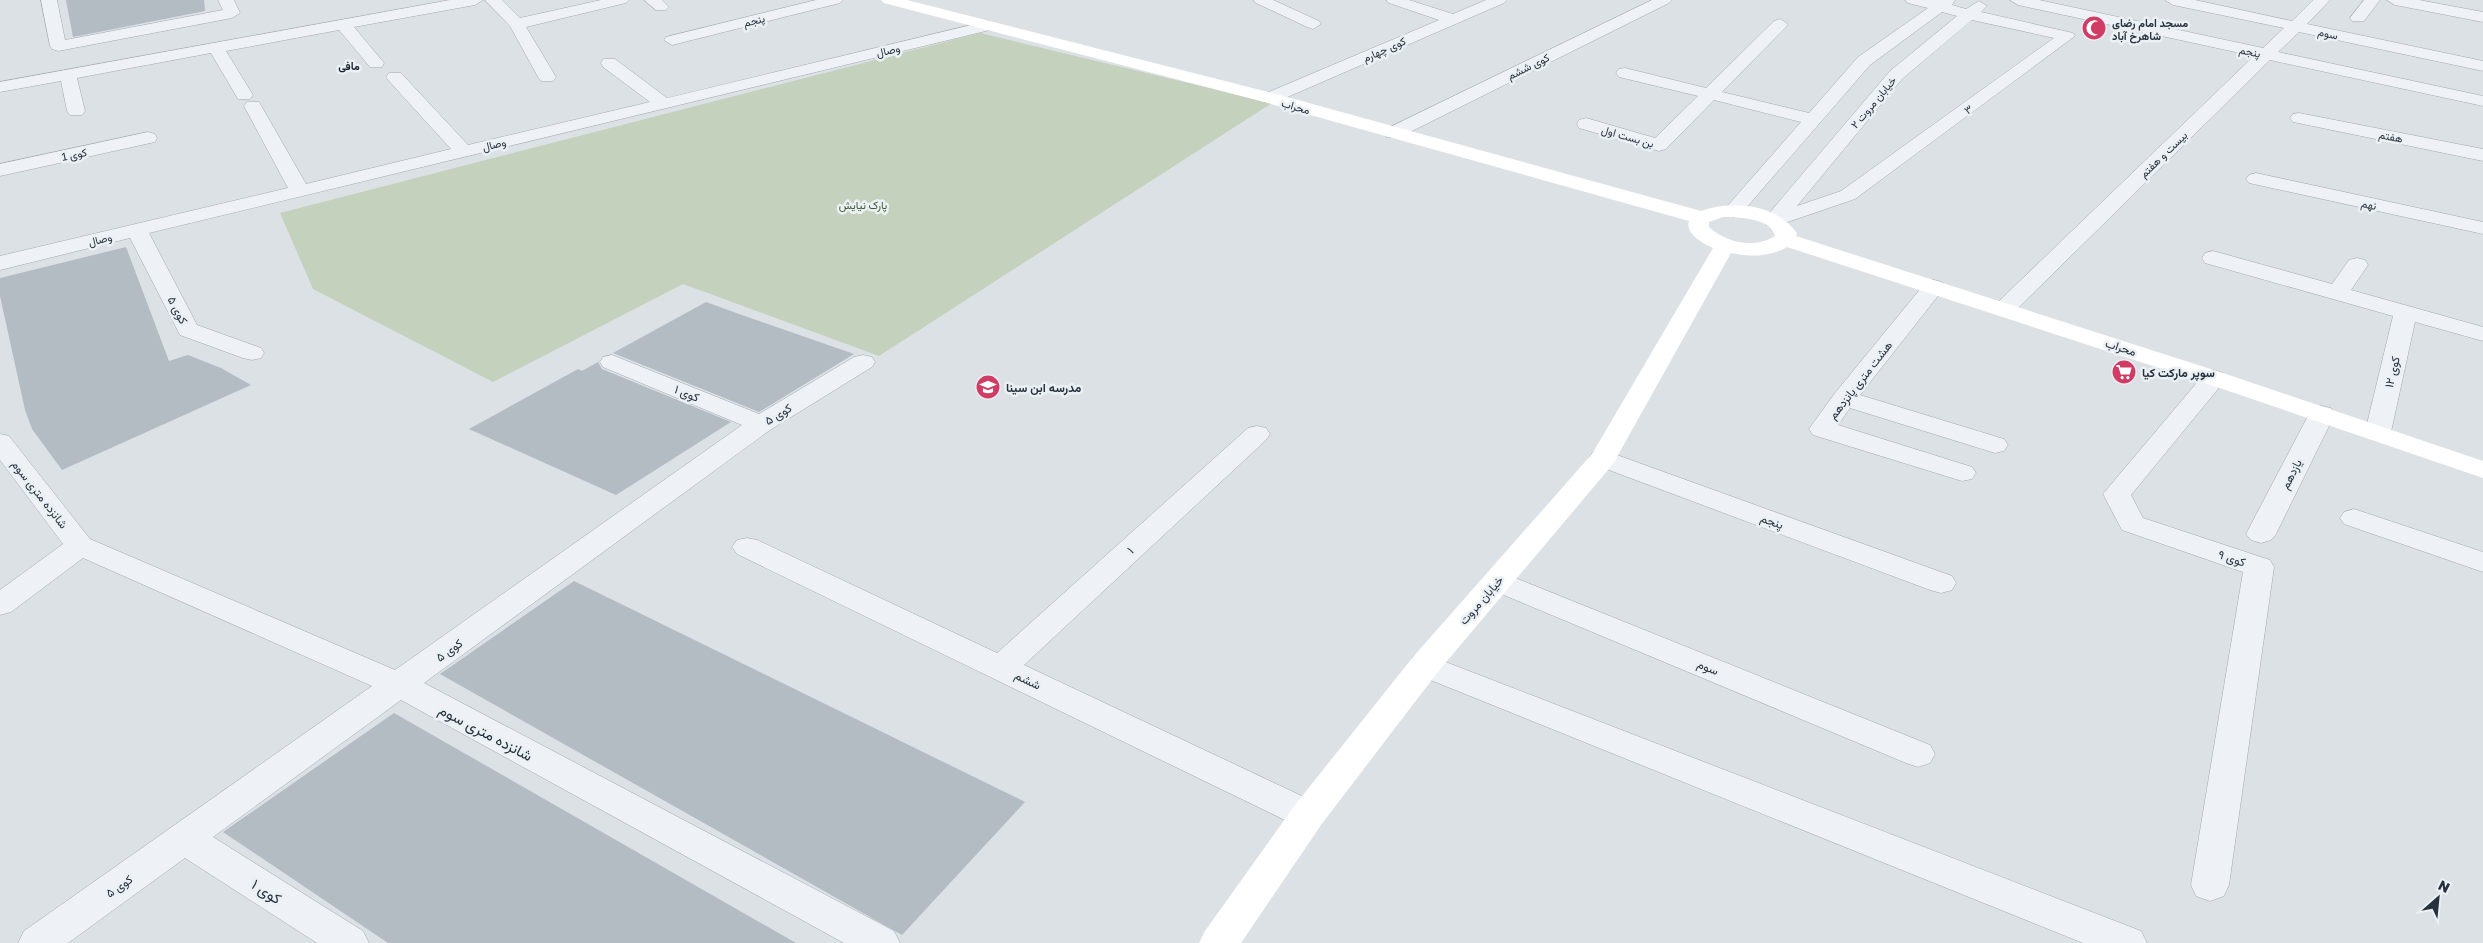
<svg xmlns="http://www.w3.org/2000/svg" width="2483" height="943" viewBox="0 0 2483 943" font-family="'Golos Text',Vazirmatn,sans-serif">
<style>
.green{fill:#c4d1bd}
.building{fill:#b3bbc3}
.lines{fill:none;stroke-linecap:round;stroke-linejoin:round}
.street-casing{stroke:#a1a9b0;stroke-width:1}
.street{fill:#eef1f5;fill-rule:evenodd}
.secondary{fill:#fff;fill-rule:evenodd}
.labels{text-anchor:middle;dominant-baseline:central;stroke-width:5;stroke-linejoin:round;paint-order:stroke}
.far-street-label{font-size:11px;fill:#25313d;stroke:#ebf0f4}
.far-poi-label{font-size:11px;font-weight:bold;fill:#25313d;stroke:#ebf0f4;text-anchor:start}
.far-neighbourhood-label{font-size:11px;font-weight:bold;fill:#18212d;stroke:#ebf0f4}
.far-park-label{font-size:11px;fill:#3e5932;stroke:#ebf0f4}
.street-label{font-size:12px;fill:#25313d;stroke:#ebf0f4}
.poi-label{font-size:12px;font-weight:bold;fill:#25313d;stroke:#ebf0f4;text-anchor:start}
.near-street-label{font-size:15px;fill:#25313d;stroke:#ebf0f4}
</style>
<rect width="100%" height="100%" fill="#dce1e6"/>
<!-- green -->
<path class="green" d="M980 33 1272 103 879 356 683 284 493 382 313 289 280 213Z"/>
<!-- building -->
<g class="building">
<path d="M66 0H204L205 11 73 37Z"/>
<path d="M126 247 169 361 188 355 221 368 251 385 62 470 32 429 25 410 0 296V278Z"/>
<path d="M706 302 742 315 854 354 759 412 613 353Z"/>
<path d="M598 362 602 369 731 422 616 495 469 429 578 369 582 371Z"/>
<path d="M574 581 966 773 1025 802 902 935 440 674Z"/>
<path d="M394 713 581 820 796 943H388L223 832Z"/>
</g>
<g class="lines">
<defs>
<g id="street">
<path d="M41 0H57L65 40 223 10 218 0H234L240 13 232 18 58 51 52 49 50 46Z"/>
<path d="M450 0H483L475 5 354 27 384 63 382 67H370L339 30 226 51 253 95 250 99H238L211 53 77 78 85 111 82 115H70L67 111 61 81 0 92V82Z"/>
<path d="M485 0H502L520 18 601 0H629L626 3 526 27 556 77 553 81H541L538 77 510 26Z"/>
<path d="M644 0H662L669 7 666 10H656Z"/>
<path d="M816 0H843L840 3 672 45 664 40 666 37Z"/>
<path d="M1253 0H1273L1319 21 1321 24 1313 29 1307 27 1256 3Z"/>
<path d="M1386 0H1409L1453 14 1486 0H1507L1504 3 1276 102H1264L1261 98 1264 94 1439 20 1389 3Z"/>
<path d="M1652 0H1672L1669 3 1400 137H1386L1384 133 1386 129Z"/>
<path d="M1905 0H1955L1952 5 1966 9 1979 1 1987 6 1981 12 2073 33 2075 36 1855 199 1773 227 1766 225 1763 221 1766 217 1890 71 1957 16 1942 12 1870 65 1740 215 1733 217 1726 215 1723 211 1801 122 1714 100 1666 149 1659 151 1579 128 1577 124 1579 120 1586 118 1655 138 1698 96 1619 77 1616 73 1619 69 1625 68 1706 88 1774 21 1780 19 1788 24 1786 27 1722 92 1809 113 1858 57 1928 8 1908 3ZM1972 20 2054 38 1841 191 1797 206 1902 79Z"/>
<path d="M2010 0H2039L2263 48 2284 28 2173 5 2165 0H2195L2292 21 2313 0H2330L2307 24 2483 61V71L2299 32 2278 52 2483 96V106L2270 60 2012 314 2004 316 1996 314 1992 309 1996 304 2254 56 2018 5Z"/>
<path d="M2364 0H2380L2364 21H2352L2350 18Z"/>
<path d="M2387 0H2419L2483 12V22L2395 5Z"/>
<path d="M988 21 996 26 994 29 149 233 197 325 261 348 264 353 261 358 252 360 243 358 180 335 130 238 0 270V256L288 188 244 106 247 102H259L306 184 451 149 389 81 386 77 389 73H401L468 145 650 102 603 67 601 63 603 59H615L667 98Z"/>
<path d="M2299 113 2483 149V161L2293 122 2290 118 2293 114Z"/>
<path d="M148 132 155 134 157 138 155 142 0 176V164Z"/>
<path d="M2256 173 2483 222V234L2249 183 2246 179 2249 175Z"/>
<path d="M2213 251 2332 284 2349 260 2357 258 2365 260 2368 265 2351 290 2483 327V341L2415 322 2391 432 2387 438 2378 440 2369 438 2365 432 2393 316 2205 263 2202 258 2205 253Z"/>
<path d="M1934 280 1942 282 1945 287 1860 395 2004 439 2008 445 2004 451 1995 453 1850 408 1838 425 1972 467 1976 473 1972 479 1962 481 1813 435 1809 429 1835 393 1926 282Z"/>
<path d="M612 355 759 414 854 357 863 355 872 357 875 362 872 367 770 430 424 683 894 931 900 943H844L401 700 213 837 363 931 369 943H317L185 858 68 943H18L24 931 372 686 83 558 11 612 0 615V590L63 544 0 460V434L9 436 90 539 395 670 742 425 603 367 600 362 603 357Z"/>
<path d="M2214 370 2223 373 2227 378 2131 495 2143 518 2270 560 2274 567 2229 885 2224 896 2210 901 2196 896 2191 885 2243 572 2122 530 2103 494 2205 373Z"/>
<path d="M2322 406 2331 408 2335 414 2276 534 2271 540 2261 543 2251 540 2246 534 2309 414 2313 408Z"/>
<path d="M1257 426 1266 428 1270 434 1266 440 1024 665 1321 805 1326 815 1321 825 1308 829 1295 825 737 554 732 547 737 540 747 538 757 540 997 653 1248 428Z"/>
<path d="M1603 450 1952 576 1956 583 1952 590 1941 593 1930 590 1593 464 1589 458 1593 452Z"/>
<path d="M2354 509 2483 552V572L2344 524 2340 518 2344 512Z"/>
<path d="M1498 571 1930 745 1935 754 1930 763 1918 767 1906 763 1487 588 1483 581 1487 574Z"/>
<path d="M1425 654 2141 931 2147 943H2083L1413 673 1409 665 1413 657Z"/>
</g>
</defs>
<!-- street casing -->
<use href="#street" class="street-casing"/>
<!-- street -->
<use href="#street" class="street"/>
<!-- secondary -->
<path class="secondary" d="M881 0H907L1276 94 1701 211C1732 200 1776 204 1797 233L1796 236 2223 373 2483 461V478L2205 383 1787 247C1771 257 1749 257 1731 253L1613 464 1437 673 1321 825 1241 943H1199L1205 931 1295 805 1413 657 1592 454 1713 248C1702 243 1685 234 1689 221L1264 102 884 3ZM1723 217C1738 217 1771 218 1775 236 1754 249 1727 243 1709 227V222Z"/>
</g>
<!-- icons -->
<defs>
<symbol id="mosque-disc" viewBox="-11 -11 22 22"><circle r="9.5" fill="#d03c63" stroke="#ebf0f4"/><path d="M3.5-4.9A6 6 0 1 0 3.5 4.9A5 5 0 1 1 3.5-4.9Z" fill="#fff"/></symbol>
<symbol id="supermarket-disc" viewBox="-11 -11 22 22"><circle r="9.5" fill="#d03c63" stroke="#ebf0f4"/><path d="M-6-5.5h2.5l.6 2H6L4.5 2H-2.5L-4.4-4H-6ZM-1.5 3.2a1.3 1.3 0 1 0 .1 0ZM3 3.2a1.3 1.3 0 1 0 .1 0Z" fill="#fff"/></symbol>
<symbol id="school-disc" viewBox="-11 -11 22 22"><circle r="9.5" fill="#d03c63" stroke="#ebf0f4"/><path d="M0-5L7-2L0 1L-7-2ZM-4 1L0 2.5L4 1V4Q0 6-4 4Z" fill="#fff"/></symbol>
</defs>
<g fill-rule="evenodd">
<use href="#mosque-disc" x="2080" y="14" width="28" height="28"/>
<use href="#supermarket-disc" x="2110" y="358" width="28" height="28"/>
<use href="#school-disc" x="974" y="373" width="28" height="28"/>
</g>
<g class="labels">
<!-- far-street labels -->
<g class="far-street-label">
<text transform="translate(754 20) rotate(-14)">پنجم</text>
<text transform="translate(2328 33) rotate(12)">سوم</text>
<text transform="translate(1384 49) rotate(-24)">کوی چهارم</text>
<text transform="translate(888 50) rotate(-13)">وصال</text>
<text transform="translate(2250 51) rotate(12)">پنجم</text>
<text transform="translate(1528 66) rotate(-26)">کوی ششم</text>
<text transform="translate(1873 102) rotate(-50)">خیابان مروت ۲</text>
<text transform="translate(1296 106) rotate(16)">محراب</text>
<text transform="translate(1968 109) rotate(-36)">۳</text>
<text transform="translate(1628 136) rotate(16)">بن بست اول</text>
<text transform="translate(2391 136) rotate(11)">هفتم</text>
<text transform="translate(494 144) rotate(-14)">وصال</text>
<text transform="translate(74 154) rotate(-12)">کوی 1</text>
<text transform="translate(2163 154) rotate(-44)">بیست و هفتم</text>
<text transform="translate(2369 204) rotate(12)">نهم</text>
<text transform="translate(100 239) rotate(-14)">وصال</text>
</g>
<!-- far-poi labels -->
<g class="far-poi-label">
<text x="2112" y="22">مسجد امام رضای<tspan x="2112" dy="13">شاهرخ آباد</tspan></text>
</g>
<!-- far-neighbourhood labels -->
<g class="far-neighbourhood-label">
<text x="349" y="65">مافی</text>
</g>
<!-- far-park labels -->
<g class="far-park-label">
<text x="863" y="204">پارک نیایش</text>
</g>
<!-- street labels -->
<g class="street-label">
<text transform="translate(178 310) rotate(63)">کوی ۵</text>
<text transform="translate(2121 347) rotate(18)">محراب</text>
<text transform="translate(2392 372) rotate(-77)">کوی ۱۲</text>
<text transform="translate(1860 380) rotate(-52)">هشت متری پانزدهم</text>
<text transform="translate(687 393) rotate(22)">کوی ۱</text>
<text transform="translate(778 414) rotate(-32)">کوی ۵</text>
<text transform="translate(2291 474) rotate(-63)">یازدهم</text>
<text transform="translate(40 494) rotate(52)">شانزده متری سوم</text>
<text transform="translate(1772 521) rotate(20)">پنجم</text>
<text transform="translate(1130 550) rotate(-42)">۱</text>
<text transform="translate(2232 558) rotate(19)">کوی ۹</text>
<text transform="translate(1481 600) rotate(-49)">خیابان مروت</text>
<text transform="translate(449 650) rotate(-36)">کوی ۵</text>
<text transform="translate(1708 667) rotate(22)">سوم</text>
<text transform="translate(1028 680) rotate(26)">ششم</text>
<text transform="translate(119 886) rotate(-35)">کوی ۵</text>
</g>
<!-- poi labels -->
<g class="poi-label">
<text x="2142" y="372">سوپر مارکت کیا</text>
<text x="1006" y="387">مدرسه ابن سینا</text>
</g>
<!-- near-street labels -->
<g class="near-street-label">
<text transform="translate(486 732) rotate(28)">شانزده متری سوم</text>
<text transform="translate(267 891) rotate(33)">کوی ۱</text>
</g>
</g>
<!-- north arrow -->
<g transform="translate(2438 898) rotate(27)" stroke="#ebf0f4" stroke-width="4" paint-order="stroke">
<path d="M0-4L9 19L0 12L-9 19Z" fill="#25313d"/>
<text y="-8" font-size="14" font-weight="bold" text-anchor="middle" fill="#25313d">N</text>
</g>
</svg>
